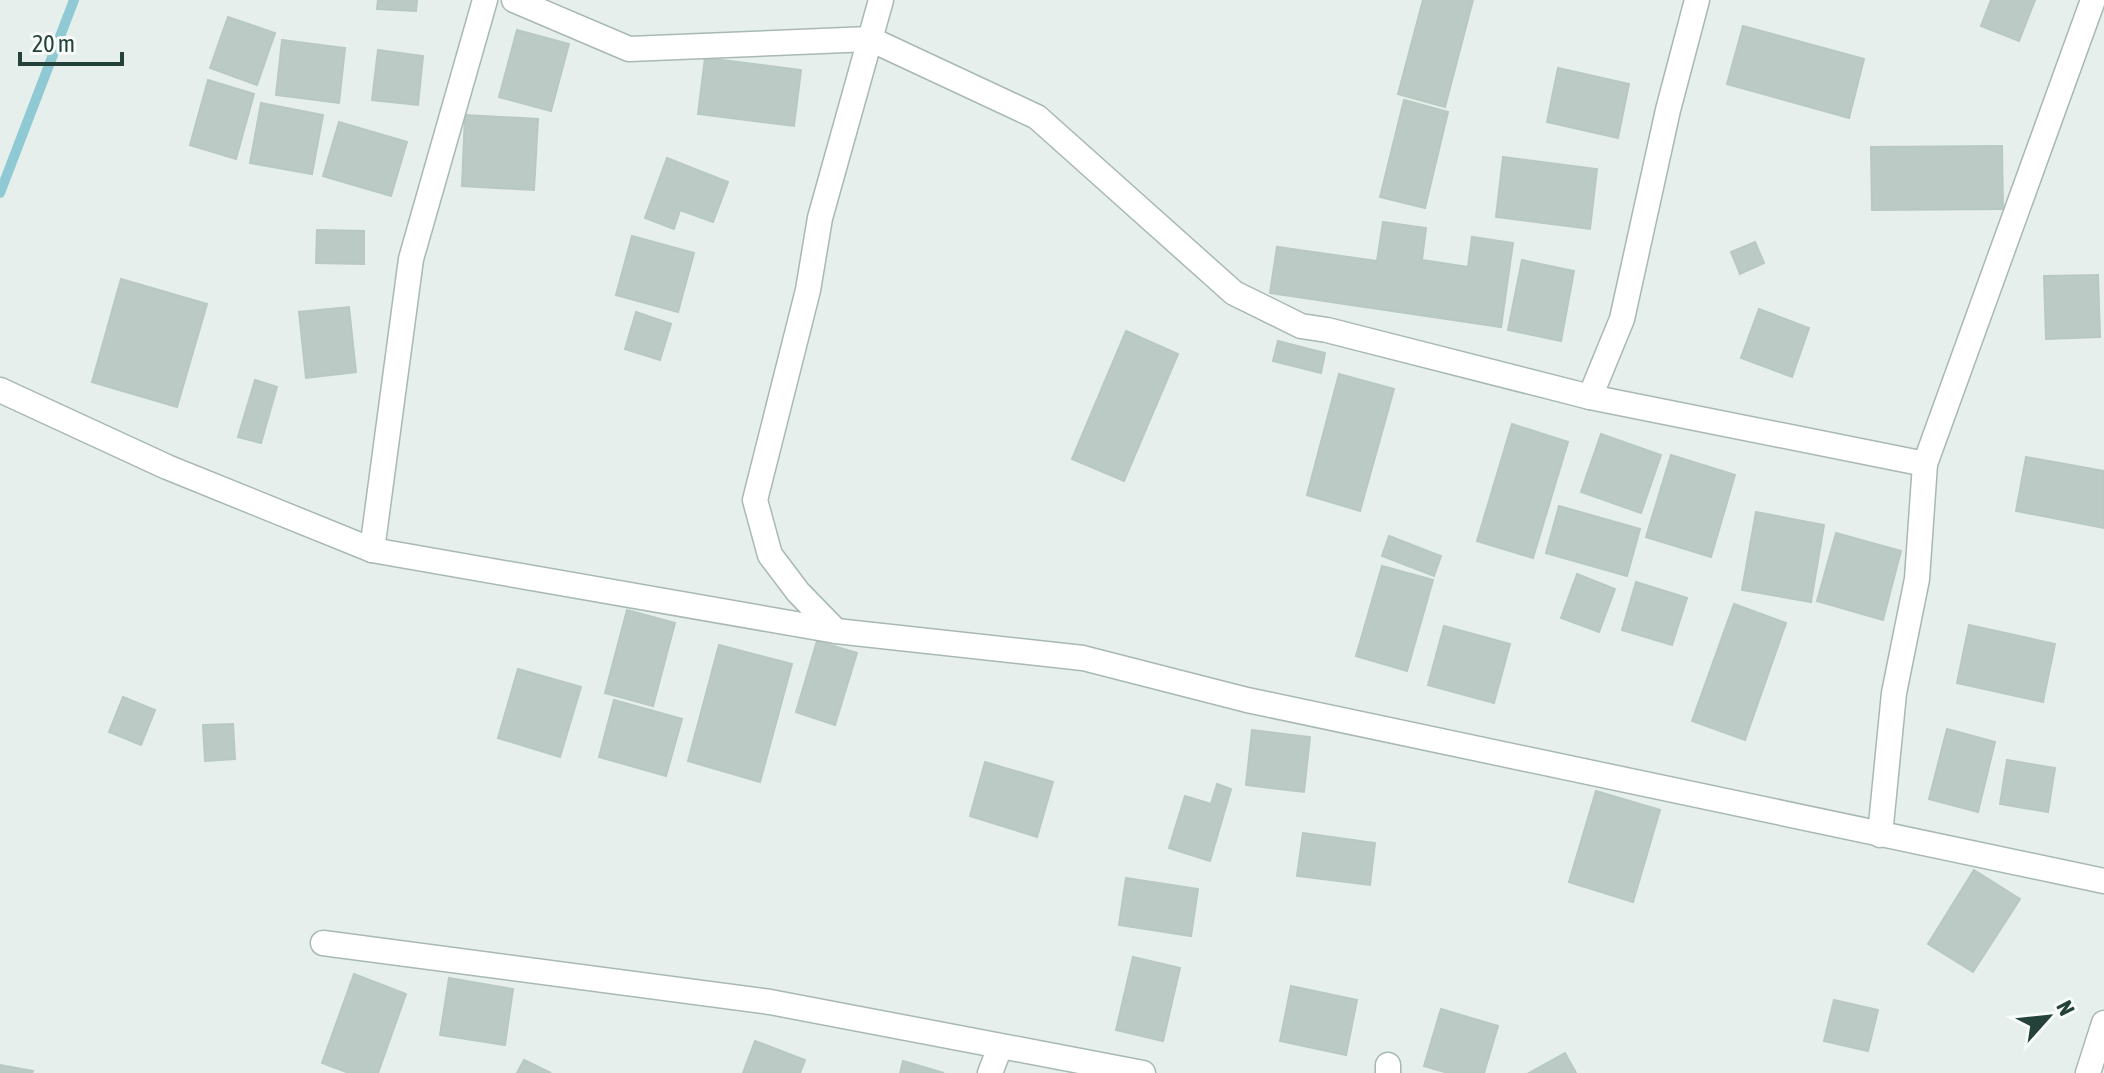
<svg xmlns="http://www.w3.org/2000/svg" width="2104" height="1073" viewBox="0 0 2104 1073" font-family="'Asap Condensed',sans-serif">
<style>
.lines{fill:none;stroke-linecap:round;stroke-linejoin:round}
.stream{stroke:#8ec9d4;stroke-width:10}
.building{fill:#bbcac4;stroke:#b8c9c2;stroke-width:2}
.street-casing{stroke:#a8b8b2;stroke-width:27}
.street{stroke:#fff;stroke-width:24}
</style>
<rect width="100%" height="100%" fill="#e6efeb"/>
<g class="lines">
<!-- stream -->
<path class="stream" d="M0 193 74 0"/>
</g>
<!-- building -->
<g class="building">
<path d="M378 0H417L416 11 377 9Z"/>
<path d="M1423 0H1473L1445 107 1398 94Z"/>
<path d="M1991 0H2035L2019 41 1981 26Z"/>
<path d="M228 17 275 33 257 85 210 68Z"/>
<path d="M1743 26 1864 59 1849 118 1727 84Z"/>
<path d="M517 30 569 44 551 111 499 97Z"/>
<path d="M282 40 345 48 339 103 276 95Z"/>
<path d="M378 50 423 56 418 105 372 100Z"/>
<path d="M705 58 801 70 794 126 698 114Z"/>
<path d="M1558 68 1629 84 1618 138 1547 122Z"/>
<path d="M208 80 254 94 236 159 190 145Z"/>
<path d="M1404 100 1448 112 1425 208 1380 197Z"/>
<path d="M261 103 323 115 312 174 250 163Z"/>
<path d="M465 115 538 119 534 190 462 186Z"/>
<path d="M339 122 407 142 391 196 323 176Z"/>
<path d="M2002 146 2003 209 1872 210 1871 147Z"/>
<path d="M1503 157 1597 169 1590 229 1496 217Z"/>
<path d="M667 158 728 182 713 222 680 210 674 229 645 218Z"/>
<path d="M1383 222 1426 228 1422 260 1468 267 1472 237 1513 243 1501 327 1270 293 1277 247 1377 261Z"/>
<path d="M317 230 364 231V264L316 263Z"/>
<path d="M632 236 694 253 678 312 616 295Z"/>
<path d="M1755 242 1764 263 1740 274 1731 252Z"/>
<path d="M1522 260 1574 271 1561 341 1508 330Z"/>
<path d="M2098 275 2100 337 2046 339 2044 276Z"/>
<path d="M121 279 207 304 177 407 92 382Z"/>
<path d="M349 307 356 372 306 378 299 312Z"/>
<path d="M1759 309 1809 328 1792 377 1741 358Z"/>
<path d="M636 312 671 324 660 360 625 349Z"/>
<path d="M1126 331 1178 354 1124 481 1072 459Z"/>
<path d="M1278 341 1325 353 1321 373 1273 361Z"/>
<path d="M1339 374 1394 389 1360 511 1307 495Z"/>
<path d="M255 380 277 387 261 443 238 437Z"/>
<path d="M1512 424 1568 442 1533 558 1477 541Z"/>
<path d="M1601 434 1661 455 1641 513 1581 492Z"/>
<path d="M1671 455 1735 475 1711 557 1646 537Z"/>
<path d="M2026 457 2104 471V528L2016 511Z"/>
<path d="M1559 506 1640 529 1627 576 1546 553Z"/>
<path d="M1756 512 1824 525 1811 602 1742 590Z"/>
<path d="M1836 533 1901 551 1883 620 1817 601Z"/>
<path d="M1389 536 1441 556 1434 576 1382 556Z"/>
<path d="M1382 566 1433 580 1407 671 1356 656Z"/>
<path d="M1577 574 1615 589 1599 632 1561 618Z"/>
<path d="M1636 582 1687 598 1672 645 1622 630Z"/>
<path d="M1734 604 1786 623 1745 740 1692 721Z"/>
<path d="M627 610 675 623 653 706 605 693Z"/>
<path d="M1969 625 2055 644 2043 702 1957 683Z"/>
<path d="M1444 626 1510 644 1494 703 1428 685Z"/>
<path d="M817 641 857 653 835 725 796 712Z"/>
<path d="M719 645 792 664 760 782 688 761Z"/>
<path d="M518 669 581 687 560 757 498 738Z"/>
<path d="M123 697 155 710 141 745 109 732Z"/>
<path d="M614 700 682 719 666 776 599 757Z"/>
<path d="M233 724 235 759 205 761 203 725Z"/>
<path d="M1947 729 1995 742 1978 812 1929 799Z"/>
<path d="M1252 730 1310 737 1304 792 1246 785Z"/>
<path d="M2007 760 2055 768 2048 812 2000 804Z"/>
<path d="M985 762 1053 782 1037 837 970 816Z"/>
<path d="M1217 784 1231 789 1210 861 1169 848 1185 796 1211 804Z"/>
<path d="M1596 791 1660 810 1633 902 1569 882Z"/>
<path d="M1303 833 1375 843 1370 885 1297 876Z"/>
<path d="M1974 870 2020 899 1973 972 1928 944Z"/>
<path d="M1126 878 1198 889 1191 936 1119 925Z"/>
<path d="M1133 957 1180 968 1163 1041 1116 1030Z"/>
<path d="M354 974 406 994 378 1073H349L322 1063Z"/>
<path d="M449 978 513 989 505 1045 440 1035Z"/>
<path d="M1291 986 1357 1000 1346 1055 1280 1041Z"/>
<path d="M1834 1000 1878 1010 1868 1051 1824 1041Z"/>
<path d="M1441 1009 1498 1026 1484 1073H1448L1424 1066Z"/>
<path d="M755 1041 805 1060 800 1073H743Z"/>
<path d="M1565 1053 1576 1073H1529Z"/>
<path d="M524 1060 551 1073H517Z"/>
<path d="M903 1061 944 1073H900Z"/>
<path d="M0 1065 33 1071 32 1073H0Z"/>
</g>
<g class="lines">
<defs>
<g id="street">
<path d="M514 0 629 49 870 39 1037 117 1234 293 1301 326 1327 330 1590 397 1925 464"/>
<path d="M0 390 167 467 372 550 836 631 1083 658 1247 700 2104 881"/>
<path d="M1590 397 1622 319 1668 110 1697 0"/>
<path d="M372 550 411 259 485 0"/>
<path d="M836 631 798 592 770 555 755 500 808 290 820 218 881 0"/>
<path d="M1880 835 1894 693 1917 579 1925 464 2093 0"/>
<path d="M323 943 770 1002 1143 1073"/>
<path d="M1388 1065V1073"/>
<path d="M990 1073 1000 1047"/>
<path d="M2088 1073 2104 1023"/>
</g>
</defs>
<!-- street casing -->
<use href="#street" class="street-casing"/>
<!-- street -->
<use href="#street" class="street"/>
</g>
<!-- north arrow -->
<g transform="translate(2048 1017) rotate(63)" stroke="#f7fbf9" stroke-width="6" paint-order="stroke">
<path d="M0-6L14 30L0 20L-14 30Z" fill="#24423a"/>
<text y="-12" font-size="22" font-weight="bold" text-anchor="middle" fill="#24423a">N</text>
</g>
<!-- scale -->
<path d="M20 52v12h102v-12" fill="none" stroke="#24423a" stroke-width="4"/>
<text x="32" y="52" font-size="24" fill="#24423a" stroke="#f7fbf9" stroke-width="6" paint-order="stroke">20 m</text>
</svg>
